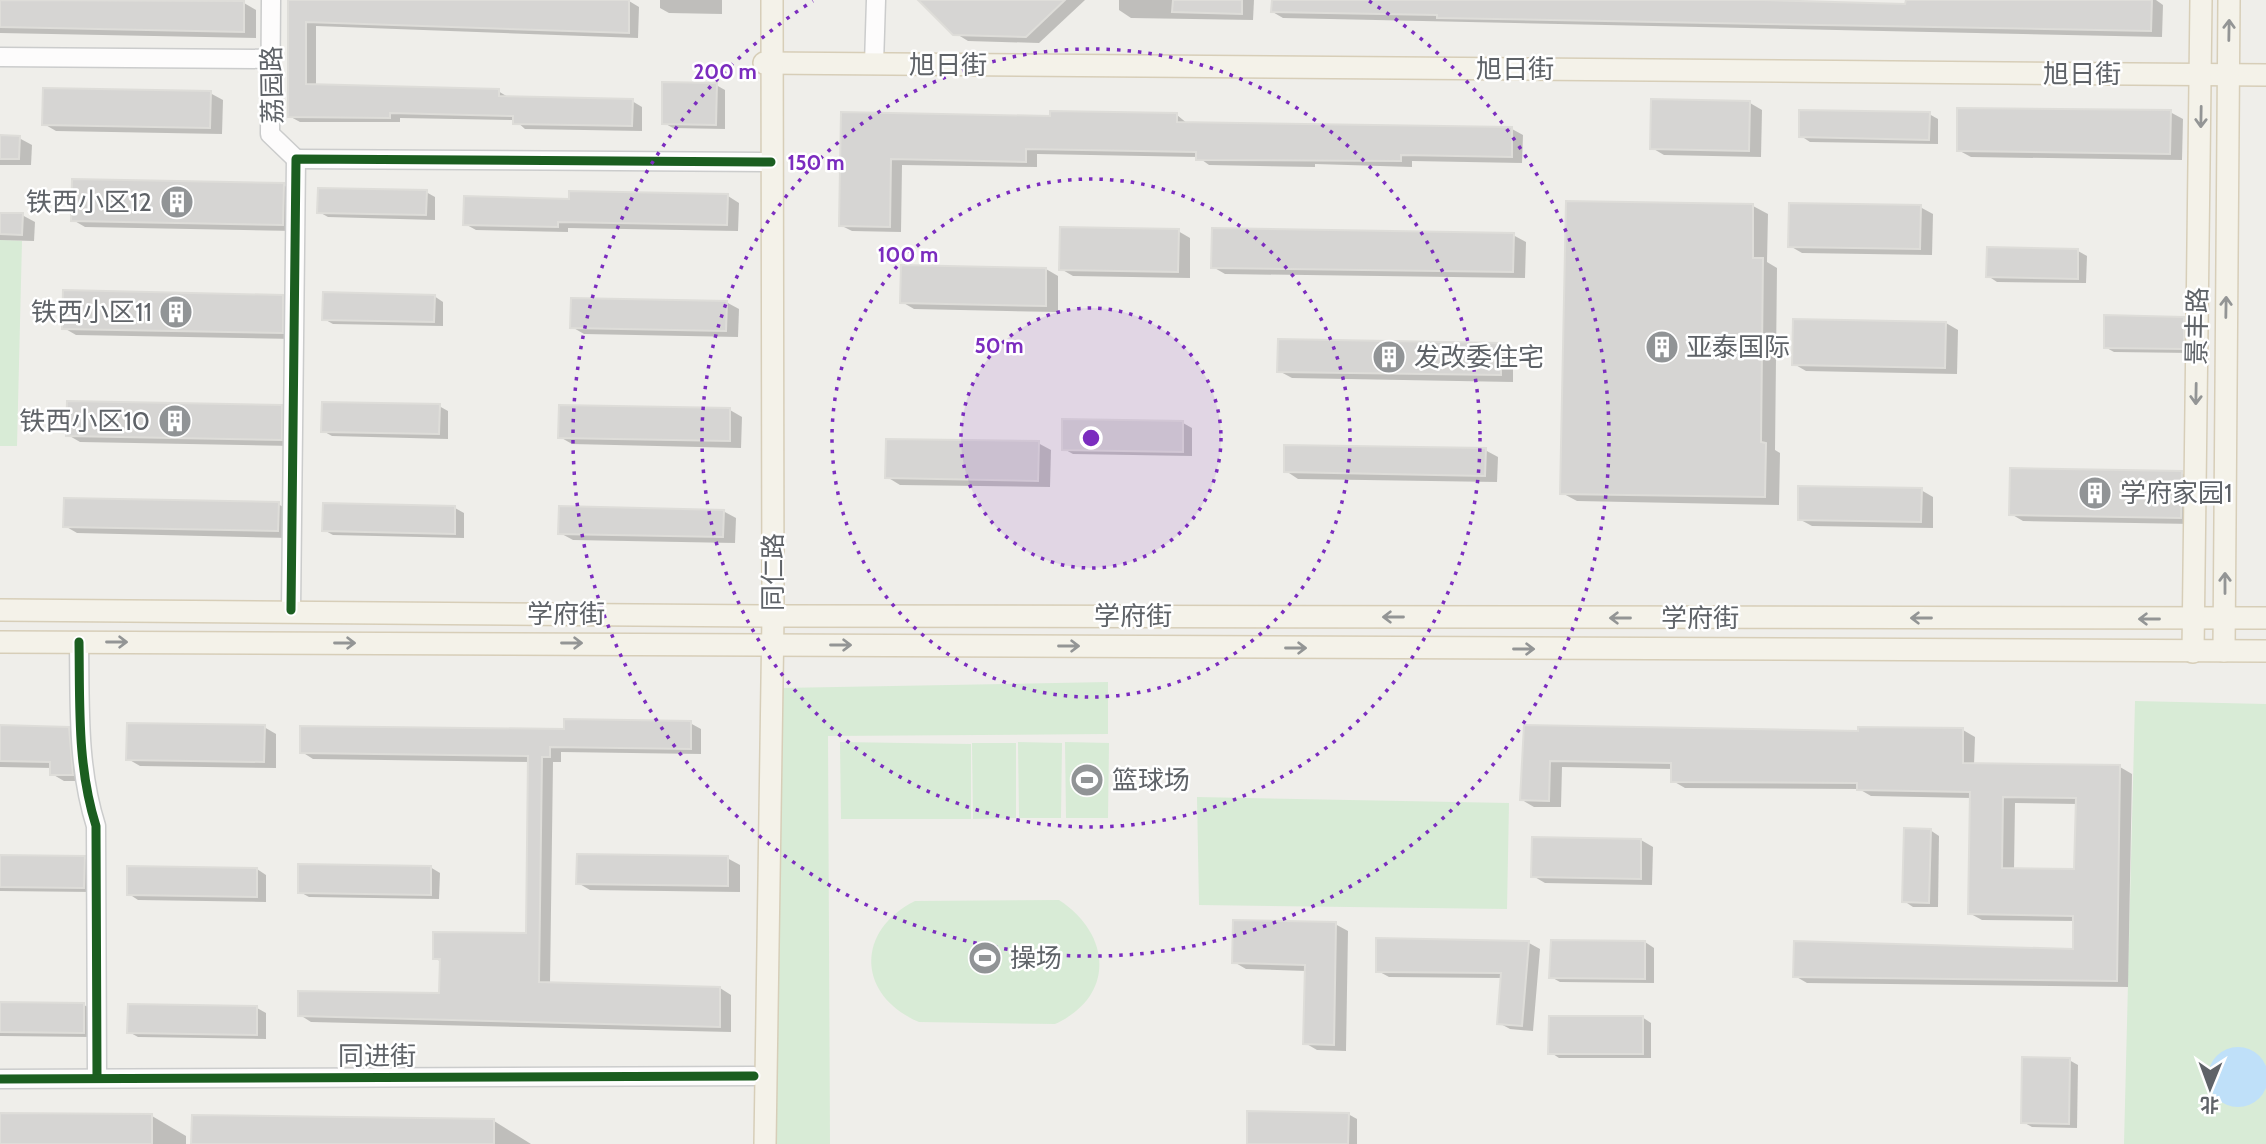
<svg xmlns="http://www.w3.org/2000/svg" width="2266" height="1144" viewBox="0 0 2266 1144" font-family="Cabin,'Noto Sans SC',sans-serif">
<style>
.green{fill:#d8ebd6}
.water{fill:#bfe0f9}
.shadow{fill:#0003;fill-rule:evenodd}
.building{fill:#d6d5d3;stroke:#deddd9;stroke-width:2;fill-rule:evenodd}
.lines{fill:none;stroke-linecap:round;stroke-linejoin:round}
.minor-casing{stroke:#cbcccc;stroke-width:21}
.major-casing{stroke:#d7ceb8;stroke-width:24}
.minor{stroke:#fdfcfc;stroke-width:18}
.major{stroke:#f4f2e9;stroke-width:21}
.cycleway-casing{stroke:#fff;stroke-width:13}
.cycleway{stroke:#1b5e20;stroke-width:9}
.oneway{stroke:#939595}
.ring{fill:none;stroke:#7b2cbf;stroke-width:3.5;stroke-dasharray:3.5 7}
.labels{text-anchor:middle;dominant-baseline:central;stroke-width:5;stroke-linejoin:round;paint-order:stroke}
.street-label{font-size:26px;fill:#5f6368;stroke:#fff}
.poi-label{font-size:26px;fill:#5f6368;stroke:#fff;text-anchor:start}
.centre{fill:#7b2cbf;stroke:#fff;stroke-width:3.5}
.ring-label{font-size:21px;text-anchor:middle;font-weight:bold;fill:#7b2cbf;stroke:#fff;stroke-width:5;stroke-linejoin:round;paint-order:stroke}
</style>
<rect width="100%" height="100%" fill="#efeeea"/>
<!-- green -->
<g class="green">
<path d="M0 240 22 241 17 446H0Z"/>
<path d="M1108 682V734L828 736 830 1144H774L781 688Z"/>
<path d="M2135 701 2266 704V1144H2124Z"/>
<path d="M840 742 971 744V819H841Z"/>
<path d="M1018 742 1062 743 1061 818H1019Z"/>
<path d="M1065 742 1109 743 1108 818H1066Z"/>
<path d="M972 743H1016V818L973 819Z"/>
<path d="M1197 797 1509 803 1507 909 1199 905Z"/>
<path d="M1059 900C1111 934 1116 996 1055 1024L919 1022C857 996 855 931 915 901Z"/>
</g>
<!-- water -->
<circle class="water" cx="2238" cy="1077" r="30"/>
<!-- shadow -->
<g class="shadow">
<path d="M0 0 244 3 256 10V38L0 33Z"/>
<path d="M291 0 629 1 639 7 638 38 316 26V86L498 91 508 97 632 101 642 107V131L525 129 515 120 400 118V122H300L289 116Z"/>
<path d="M660 0H722V14L669 13 660 8Z"/>
<path d="M920 0H1085L1039 43 968 41 955 33Z"/>
<path d="M1119 0H1254L1253 20 1131 18 1119 10Z"/>
<path d="M1271 0H1775V4L1907 6V0H2156L2163 5 2162 37 1283 18 1271 11Z"/>
<path d="M716 85 725 90V129L673 128 664 123Z"/>
<path d="M210 93 223 100 222 134 56 131 44 124Z"/>
<path d="M1750 103 1762 110 1761 157 1664 155 1652 148Z"/>
<path d="M2170 112 2183 119 2182 160 1971 157 1958 150Z"/>
<path d="M842 114 1052 117 1177 115 1188 124 1512 129 1523 135 1522 163 1412 161V167L1315 164V167L1209 165 1198 157 1037 154V167L902 165 901 232 852 231 840 225Z"/>
<path d="M1929 114 1938 119V144L1810 142 1801 136Z"/>
<path d="M0 137 19 138 32 145 31 165H0Z"/>
<path d="M283 185 295 192V231L85 227 73 220Z"/>
<path d="M426 192 435 197V220L328 217 319 212Z"/>
<path d="M728 196 739 203 738 231 568 228V232L476 230 465 224 571 200Z"/>
<path d="M1753 206 1768 214 1767 262 1777 268 1775 450 1780 453 1779 505 1577 501 1562 493Z"/>
<path d="M1920 207 1933 214 1932 255 1802 253 1790 246Z"/>
<path d="M0 214 22 215 35 222 34 241 0 240Z"/>
<path d="M1178 231 1190 238V278L1073 276 1061 269Z"/>
<path d="M1513 235 1526 242 1525 278 1225 274 1213 267Z"/>
<path d="M2078 251 2087 256 2086 283 1997 282 1988 276Z"/>
<path d="M1046 269 1058 276V312L914 309 902 302Z"/>
<path d="M434 296 443 302V326L333 324 324 319Z"/>
<path d="M283 297 295 304V339L76 335 64 328Z"/>
<path d="M726 302 739 309 738 337 584 334 572 327Z"/>
<path d="M2183 318 2193 324 2192 353 2114 352 2105 347Z"/>
<path d="M1946 323 1958 330 1957 374 1806 371 1794 364Z"/>
<path d="M1501 345 1513 352V382L1292 378 1279 371Z"/>
<path d="M439 406 448 411V439L332 436 323 431Z"/>
<path d="M281 407 294 414 293 446 80 442 68 435Z"/>
<path d="M730 410 742 417 741 448 572 444 560 437Z"/>
<path d="M1183 423 1192 428V456L1073 454 1064 449Z"/>
<path d="M1038 443 1051 450 1050 487 900 485 887 477Z"/>
<path d="M1485 450 1498 457 1497 482 1298 479 1286 471Z"/>
<path d="M2181 473 2194 480 2193 524 2023 521 2011 514Z"/>
<path d="M1921 490 1933 497V528L1812 526 1799 519Z"/>
<path d="M278 504 290 511V538L77 533 65 526Z"/>
<path d="M455 508 464 513V538L333 535 324 530Z"/>
<path d="M723 511 736 518 735 543 573 540 560 533Z"/>
<path d="M690 723 701 729V754L561 752V762H553L550 984 720 988 731 995V1032L311 1022 300 1015 441 995 442 962 434 958 528 935 530 762 313 759 302 752Z"/>
<path d="M0 727 69 728 81 735 85 781H64L52 774V768L0 767Z"/>
<path d="M264 727 276 734V768L140 766 128 759Z"/>
<path d="M1525 727 1860 732 1963 730 1975 737 1974 765 2120 767 2132 774 2128 987 1807 983 1795 976 2075 951V921L1982 920 1969 913 1971 798 1871 796 1859 789 1685 788 1673 781V769L1562 767 1561 807H1534L1522 800ZM2015 803 2077 804 2076 871 2014 870Z"/>
<path d="M1930 830 1939 836 1938 907H1913L1904 901Z"/>
<path d="M1641 840 1653 847 1652 885 1545 883 1533 876Z"/>
<path d="M0 857 84 858 93 863V892L0 891Z"/>
<path d="M727 858 740 865V892L590 890 578 883Z"/>
<path d="M430 867 440 873 439 899 309 897 300 892Z"/>
<path d="M257 869 266 875V902L138 900 129 894Z"/>
<path d="M1335 924 1348 931 1346 1051 1317 1050 1305 1043 1306 971 1246 969 1234 962Z"/>
<path d="M1645 942 1654 948V983L1560 982 1551 977Z"/>
<path d="M1529 943 1540 949 1533 1031 1510 1029 1499 1023 1503 978 1389 977 1378 971Z"/>
<path d="M0 1004 84 1005 93 1010 92 1037 0 1036Z"/>
<path d="M257 1008 266 1013V1039L138 1037 129 1032Z"/>
<path d="M1642 1017 1651 1023V1058H1559L1550 1052Z"/>
<path d="M2069 1060 2078 1065 2077 1128 2032 1127 2023 1122Z"/>
<path d="M0 1114 152 1116 186 1136V1144H0Z"/>
<path d="M1348 1114 1357 1119V1144H1249Z"/>
<path d="M494 1121 531 1144H193Z"/>
</g>
<!-- building -->
<g class="building">
<path d="M0 0 244 1V32L0 27Z"/>
<path d="M288 0H629V33L306 22V84L499 89V96L633 99 632 126 513 124V116L390 113V118L288 117Z"/>
<path d="M918 0H1065L1026 37 953 35Z"/>
<path d="M1173 0H1242V14L1172 12Z"/>
<path d="M1272 0H1764L1905 4 1906 0H2152L2151 31 1437 18V15L1271 12Z"/>
<path d="M662 82 717 83 716 125 662 124Z"/>
<path d="M43 88 211 91 210 128 42 125Z"/>
<path d="M1651 99 1750 101 1749 151 1650 149Z"/>
<path d="M1957 108 2171 110 2170 154 1957 151Z"/>
<path d="M1799 110 1930 112 1929 140 1799 137Z"/>
<path d="M1050 111 1177 113V122L1512 127V157L1401 155V161L1196 160V152L1026 149V162L891 159 890 227 839 226 841 112 1050 116Z"/>
<path d="M0 135 20 136 19 159H0Z"/>
<path d="M72 179 284 183 283 225 71 221Z"/>
<path d="M318 188 427 190 426 215 317 213Z"/>
<path d="M569 191 728 194 727 225 558 222V227L463 225 464 196 569 199Z"/>
<path d="M1566 201 1753 204V258H1763L1761 442 1766 443 1765 497 1560 494Z"/>
<path d="M1789 203 1921 205 1920 249 1788 247Z"/>
<path d="M0 213H23L22 235 0 234Z"/>
<path d="M1060 227 1179 229 1178 272 1059 270Z"/>
<path d="M1212 228 1514 233 1513 272 1211 268Z"/>
<path d="M1987 247 2078 249V279L1986 277Z"/>
<path d="M901 265 1046 268V306L900 303Z"/>
<path d="M63 290 283 295V333L62 329Z"/>
<path d="M323 292 435 295 434 322 322 320Z"/>
<path d="M571 298 727 301 726 331 570 328Z"/>
<path d="M2104 315 2184 317V349L2104 348Z"/>
<path d="M1793 319 1946 322 1945 368 1792 365Z"/>
<path d="M1278 339 1501 343V375L1277 372Z"/>
<path d="M67 401 282 405V440L66 436Z"/>
<path d="M322 402 440 404 439 434 321 432Z"/>
<path d="M559 405 730 408V441L558 438Z"/>
<path d="M1062 419 1183 421V452L1062 450Z"/>
<path d="M886 439 1039 441 1038 481 885 478Z"/>
<path d="M1284 445 1486 448 1485 476 1284 472Z"/>
<path d="M2010 468 2182 471 2181 518 2009 515Z"/>
<path d="M1798 486 1922 488 1921 522 1798 520Z"/>
<path d="M64 498 279 502 278 531 63 527Z"/>
<path d="M323 503 455 506V534L322 531Z"/>
<path d="M559 506 724 510 723 537 558 534Z"/>
<path d="M564 719 691 721V749L550 747V757H542L539 982 720 987V1027L298 1016V991L439 993 440 959H433V932L526 933 528 756 300 753V726L564 729Z"/>
<path d="M127 723 265 725 264 762 126 760Z"/>
<path d="M0 725 69 727 73 775H50V762L0 761Z"/>
<path d="M1524 725 1858 731V727L1963 728V763L2120 765 2117 981 1793 977 1794 941 2073 949V916L1968 914 1970 792 1857 790V783L1671 782V763L1550 761 1549 801 1520 800ZM2003 797 2076 798 2074 869 2002 868Z"/>
<path d="M1904 828 1931 829 1929 903 1902 902Z"/>
<path d="M1532 837 1641 839V879L1531 877Z"/>
<path d="M577 854 728 856V886L576 884Z"/>
<path d="M0 855 85 856 84 888 0 887Z"/>
<path d="M298 864 431 866V895L298 893Z"/>
<path d="M127 866 257 868V897L127 895Z"/>
<path d="M1233 920 1336 922 1334 1045 1303 1044 1305 965 1232 963Z"/>
<path d="M1376 938 1529 941 1522 1026 1497 1024 1501 973 1376 972Z"/>
<path d="M1551 940 1645 941V979L1549 978Z"/>
<path d="M0 1002 84 1003V1033L0 1032Z"/>
<path d="M128 1004 257 1006V1035L127 1033Z"/>
<path d="M1549 1016H1643V1054H1548Z"/>
<path d="M2022 1057 2070 1058 2069 1124 2021 1123Z"/>
<path d="M1247 1111 1349 1113 1348 1144H1247Z"/>
<path d="M0 1113 152 1114V1144H0Z"/>
<path d="M192 1115 494 1119V1144H191Z"/>
</g>
<g class="lines">
<defs>
<g id="minor">
<path d="M271 0 270 134 296 159"/>
<path d="M0 57 271 59"/>
<path d="M874 64 876 0"/>
<path d="M296 159 771 162"/>
<path d="M291 610 296 159"/>
<path d="M79 642C80 705 77 766 96 826L97 1078"/>
<path d="M0 1079 754 1076"/>
</g>
<g id="major">
<path d="M764 63 2266 75"/>
<path d="M0 610 773 616 2266 618"/>
<path d="M0 642 2266 651"/>
<path d="M2224 651 2229 0"/>
<path d="M2193 652 2201 0"/>
<path d="M765 1144 773 616 772 0"/>
</g>
</defs>
<!-- minor casing -->
<use href="#minor" class="minor-casing"/>
<!-- major casing -->
<use href="#major" class="major-casing"/>
<!-- minor -->
<use href="#minor" class="minor"/>
<!-- major -->
<use href="#major" class="major"/>
<defs>
<g id="cycleway">
<path d="M291 610 296 159 771 162"/>
<path d="M79 642C80 705 77 766 96 826L97 1078"/>
<path d="M0 1079 754 1076"/>
</g>
</defs>
<!-- cycleway casing -->
<use href="#cycleway" class="cycleway-casing"/>
<!-- cycleway -->
<use href="#cycleway" class="cycleway"/>
</g>
<!-- one-way arrows -->
<defs><path id="oneway-shaft" d="M-6 0H5M1.5-3L5.5 0L1.5 3" fill="none" stroke-width="1.6" stroke-linecap="round" stroke-linejoin="round" transform="scale(1.75)"/></defs>
<g class="oneway">
<use href="#oneway-shaft" transform="translate(2229 30) rotate(-89)"/>
<use href="#oneway-shaft" transform="translate(2201 117) rotate(91)"/>
<use href="#oneway-shaft" transform="translate(2226 307) rotate(-89)"/>
<use href="#oneway-shaft" transform="translate(2196 394) rotate(91)"/>
<use href="#oneway-shaft" transform="translate(2225 583) rotate(-90)"/>
<use href="#oneway-shaft" transform="translate(1393 617) rotate(-180)"/>
<use href="#oneway-shaft" transform="translate(1620 618) rotate(-180)"/>
<use href="#oneway-shaft" transform="translate(1921 618) rotate(-180)"/>
<use href="#oneway-shaft" transform="translate(2149 619) rotate(-180)"/>
<use href="#oneway-shaft" transform="translate(117 642)"/>
<use href="#oneway-shaft" transform="translate(345 643)"/>
<use href="#oneway-shaft" transform="translate(572 643)"/>
<use href="#oneway-shaft" transform="translate(841 645)"/>
<use href="#oneway-shaft" transform="translate(1069 646)"/>
<use href="#oneway-shaft" transform="translate(1296 648)"/>
<use href="#oneway-shaft" transform="translate(1524 649)"/>
</g>
<!-- distance rings -->
<circle cx="1091" cy="438" r="130" fill="#7b2cbf" fill-opacity=".12"/>
<g class="ring">
<circle cx="1091" cy="438" r="130"/>
<circle cx="1091" cy="438" r="259"/>
<circle cx="1091" cy="438" r="389"/>
<path d="M1369 1A518 518 0 1 1 813 1"/>
</g>
<!-- icons -->
<defs>
<symbol id="building-disc" viewBox="-11 -11 22 22"><circle r="9.5" fill="#919496" stroke="#fff"/><path d="M-4-6H4V6H1V3H-1V6H-4ZM-2.5-4.3h1.7v1.8h-1.7ZM.8-4.3h1.7v1.8H.8ZM-2.5-1h1.7V.8h-1.7ZM.8-1h1.7V.8H.8Z" fill="#fff"/></symbol>
<symbol id="stadium-disc" viewBox="-11 -11 22 22"><circle r="9.5" fill="#919496" stroke="#fff"/><path d="M0-5a6.5 5 0 1 0 0 10a6.5 5 0 1 0 0-10ZM-3.5-1.8h7v3.6h-7Z" fill="#fff"/></symbol>
</defs>
<g fill-rule="evenodd">
<use href="#building-disc" x="158" y="183" width="38" height="38"/>
<use href="#building-disc" x="157" y="293" width="38" height="38"/>
<use href="#building-disc" x="1643" y="328" width="38" height="38"/>
<use href="#building-disc" x="1370" y="338" width="38" height="38"/>
<use href="#building-disc" x="156" y="402" width="38" height="38"/>
<use href="#building-disc" x="2076" y="474" width="38" height="38"/>
<use href="#stadium-disc" x="1068" y="761" width="38" height="38"/>
<use href="#stadium-disc" x="966" y="939" width="38" height="38"/>
</g>
<g class="labels">
<!-- street labels -->
<g class="street-label">
<text x="948" y="65">旭日街</text>
<text x="1515" y="69">旭日街</text>
<text x="2082" y="74">旭日街</text>
<text transform="translate(272 85) rotate(-91)">荔园路</text>
<text transform="translate(2197 326) rotate(-89)">景丰路</text>
<text transform="translate(773 572) rotate(-90)">同仁路</text>
<text x="566" y="614">学府街</text>
<text x="1133" y="616">学府街</text>
<text x="1700" y="618">学府街</text>
<text x="377" y="1056">同进街</text>
</g>
<!-- poi labels -->
<g class="poi-label">
<text x="152" y="202" text-anchor="end">铁西小区12</text>
<text x="152" y="312" text-anchor="end">铁西小区11</text>
<text x="1686" y="347">亚泰国际</text>
<text x="1414" y="357">发改委住宅</text>
<text x="150" y="421" text-anchor="end">铁西小区10</text>
<text x="2120" y="493">学府家园1</text>
<text x="1112" y="780">篮球场</text>
<text x="1010" y="958">操场</text>
</g>
</g>
<circle cx="1091" cy="438" r="10" class="centre"/>
<g class="ring-label">
<text x="725" y="79">200 m</text>
<text x="816" y="170">150 m</text>
<text x="908" y="262">100 m</text>
<text x="999" y="353">50 m</text>
</g>
<!-- north arrow -->
<g transform="translate(2210 1088) rotate(181)" stroke="#ffffff" stroke-width="5" paint-order="stroke">
<path d="M0-5L12 26L0 18L-12 26Z" fill="#5f6368"/>
<text y="-10" font-size="19" font-weight="bold" text-anchor="middle" fill="#5f6368">北</text>
</g>
</svg>
